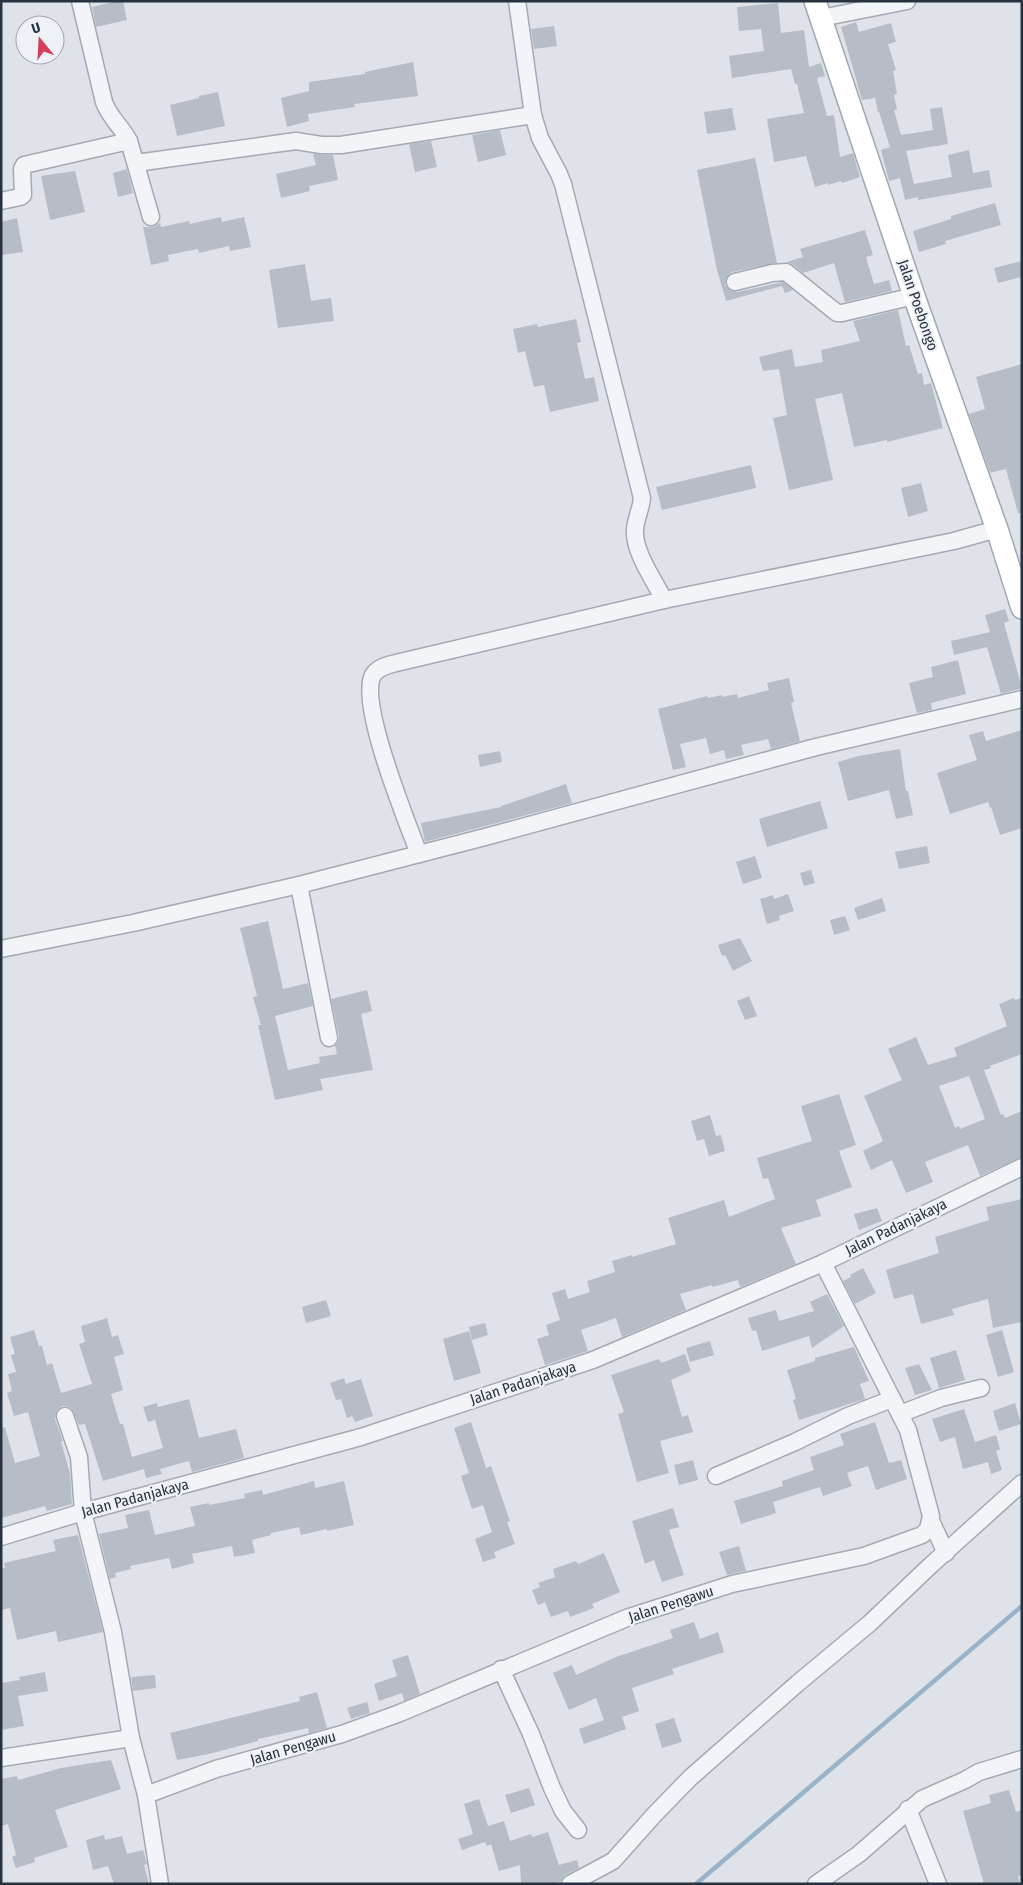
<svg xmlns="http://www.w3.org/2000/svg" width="1023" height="1885" viewBox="0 0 1023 1885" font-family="'Fira Sans Condensed',sans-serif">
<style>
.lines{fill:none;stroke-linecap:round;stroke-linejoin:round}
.stream{stroke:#98b3cb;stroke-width:4.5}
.building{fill:#b6bdc6;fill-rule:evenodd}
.minor-casing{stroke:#a4aab3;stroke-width:19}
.major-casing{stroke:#9ea8b5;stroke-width:24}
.minor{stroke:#f2f4f7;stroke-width:16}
.major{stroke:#fff;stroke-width:21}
.labels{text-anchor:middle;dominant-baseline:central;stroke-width:4.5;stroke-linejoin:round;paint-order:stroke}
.street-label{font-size:15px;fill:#273241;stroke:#eef2f6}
</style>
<rect width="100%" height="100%" fill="#dfe3e9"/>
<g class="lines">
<!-- stream -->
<path class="stream" d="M696 1884 1022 1606"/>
</g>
<!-- building -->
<g class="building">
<path d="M117 1H123L127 20 96 27 92 7Z"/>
<path d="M778 3 781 33 804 30 809 67 821 63 825 76 817 78 827 116 834 115 840 157 853 153 860 177 842 183 841 181 828 185V183L815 187 806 156 774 162 767 119 804 113 797 84H795L791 69 732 78 729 56 764 51 761 29 739 31 737 7Z"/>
<path d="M856 22 859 32 891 23 896 42 888 44 896 70 893 71 897 94 894 95 897 110H894L901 135 933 130 930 109 942 107 948 144 906 151 914 184 952 177 948 155 969 150 973 173 989 170 992 187 918 200V197L905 200 900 178 889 181 881 150 890 147 879 112H878L875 98 862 100 841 27Z"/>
<path d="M554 26 557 46 534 49 531 29Z"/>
<path d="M413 62 418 96 354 104 355 107 308 114 309 121 287 127 281 98 309 91V82L365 74V72Z"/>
<path d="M218 92 225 126 177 136 170 105 199 98V96Z"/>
<path d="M732 108 736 130 707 134 704 112Z"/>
<path d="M500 130 506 155 478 162 472 135Z"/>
<path d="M431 141 437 167 415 172 409 144Z"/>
<path d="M313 154 333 155 338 180 309 186 310 191 281 198 276 174 316 165Z"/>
<path d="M755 158 777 263 732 272 726 279 725 285 732 291 737 292 783 282 793 290 785 293 782 286 726 301 717 270 697 170Z"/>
<path d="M127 169 133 193 118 197 113 173Z"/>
<path d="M75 171 85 212 50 220 41 176Z"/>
<path d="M995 203 1001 225 945 241 946 244 919 252 913 231 951 219V216Z"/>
<path d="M221 217 222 222 244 217 251 247 230 251 229 246 199 253 198 249 168 255 169 261 151 265 143 227H153L160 223 161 227 189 221 190 224Z"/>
<path d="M17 218 23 252 1 255V222Z"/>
<path d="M865 230 873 255 866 257 874 284 889 280 892 291 845 302 834 263 803 273 792 264 787 262 803 257 800 249Z"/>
<path d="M1022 261V277L998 283 994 268Z"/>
<path d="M305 264 311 301 331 298 334 321 278 328 269 270Z"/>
<path d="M898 310 906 346 909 345 918 374 922 373 924 385 931 383 943 428 887 442V440L854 447 842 393 815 399 833 480 789 490 773 418 787 415 779 369 763 371 759 357 792 349 795 367 823 362 821 350 860 341 853 321Z"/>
<path d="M576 319 581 342 577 343 585 379 594 377 599 401 550 412 544 385 534 387 525 351 518 353 513 329 537 324 538 327Z"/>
<path d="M1022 364V513H1018L1006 469 990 473 969 414 985 409 976 377Z"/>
<path d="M751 465 756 488 662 510 656 487Z"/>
<path d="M921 483 928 511 908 517 901 488Z"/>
<path d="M1005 609 1009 621 1004 623 1022 688 1001 694 987 647 954 655 951 641 990 632 985 615Z"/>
<path d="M958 660 966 694 931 703 932 710 917 713 909 683 933 677 931 667Z"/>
<path d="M789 678 794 702 791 703 800 741 771 749 768 739 741 745 744 755 726 759 724 750 710 754 706 738 680 744 686 767 673 770 658 709 707 696 708 698 722 695V697L737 694 738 698 769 690 767 683Z"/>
<path d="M1022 730V828L1000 835 991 807 990 808 988 802 950 814 937 773 977 760 969 735 983 731 986 741Z"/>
<path d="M900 749 906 791H908L913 815 896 819 889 790 848 801 838 762 858 756Z"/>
<path d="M500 751 502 762 480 767 478 755Z"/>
<path d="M566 784 572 803 425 842 421 823 501 807V806Z"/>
<path d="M820 801 828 828 767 847 759 819Z"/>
<path d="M927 846 930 863 899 869 895 852Z"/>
<path d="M755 856 762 878 743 884 736 862Z"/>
<path d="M811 870 815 883 804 886 800 873Z"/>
<path d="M788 894 794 911 779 916 780 920 767 924 760 899 773 895 774 899Z"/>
<path d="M882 898 886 911 858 920 854 908Z"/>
<path d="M845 916 850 930 834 935 830 920Z"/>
<path d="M268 921 283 989 308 983 313 1006 275 1016 288 1070 320 1063 319 1057 337 1054 335 1046 338 1042 339 1036 331 999 367 990 372 1011 361 1014 373 1070 320 1079 323 1090 275 1100 258 1025H261L253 997 257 996 240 928Z"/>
<path d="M740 938 752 961 733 971 725 955 722 956 718 945Z"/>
<path d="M749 996 757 1016 745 1020 737 1001Z"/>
<path d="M1014 998 1015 1000 1022 998V1054L990 1066 991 1068 984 1070 1001 1115 1003 1114 1005 1118 1022 1111V1157L980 1176 968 1145 925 1162 933 1182 906 1193 892 1160 871 1170 863 1151 883 1141 864 1096 902 1080 888 1049 916 1037 928 1065 957 1056 954 1048 1007 1026 999 1004ZM969 1076 985 1119 960 1129 959 1126 955 1128 939 1086Z"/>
<path d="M839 1094 856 1145 839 1151 852 1187 816 1200 821 1216 781 1228 796 1264 740 1287 738 1280 712 1287V1285L680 1294 686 1310 622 1337 616 1318 581 1330 588 1351 545 1365 537 1339 549 1335 546 1325 560 1320 552 1293 565 1289 568 1299 590 1292 587 1281 615 1272 612 1261 632 1255V1257L676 1244 668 1218 724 1200 729 1217 775 1199 768 1178 763 1179 757 1158 812 1141 801 1106Z"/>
<path d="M710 1115 716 1136 721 1135 725 1151 709 1156 704 1139 697 1141 691 1121Z"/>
<path d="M1022 1199V1322L993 1328 988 1299 952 1309 954 1315 921 1324 913 1294 894 1299 886 1270 939 1253 935 1237 989 1220 986 1207Z"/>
<path d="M877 1208 882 1221 859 1230 854 1214Z"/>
<path d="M863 1268 876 1293 855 1304 843 1281 851 1277 850 1275Z"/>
<path d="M827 1294 844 1326 812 1348 809 1336 762 1351 756 1330 752 1331 748 1318 776 1310 779 1321 814 1311 810 1302Z"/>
<path d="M326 1300 331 1316 306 1323 302 1307Z"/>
<path d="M107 1318 112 1337 118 1335 124 1354 114 1357 123 1390 111 1394 120 1424H123L132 1457 163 1448 155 1420 148 1422 143 1407 157 1403 158 1407 189 1399 199 1438 236 1429 244 1458 192 1472 189 1461 160 1469 162 1474 146 1478 144 1469 103 1481 85 1424 79 1425 72 1409 67 1406H62L57 1410 55 1419 63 1441H61L70 1474 72 1504 47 1511 45 1506 1 1518V1428L5 1427 15 1463 40 1456 28 1412 14 1416 7 1393 12 1391 8 1374 16 1372 11 1355 15 1354 10 1337 34 1330 39 1346H42L47 1365 52 1363 61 1393 92 1384 79 1344 85 1342 81 1326Z"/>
<path d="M485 1323 488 1335 472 1340 469 1327Z"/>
<path d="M1002 1330 1014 1372 998 1377 986 1335Z"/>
<path d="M469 1331 481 1373 454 1381 443 1339Z"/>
<path d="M710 1341 714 1355 690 1362 686 1348Z"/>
<path d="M854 1347 869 1381 860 1384 865 1399 799 1420 793 1400 796 1399 787 1370 815 1361V1358Z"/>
<path d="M956 1350 965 1380 939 1388 930 1358Z"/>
<path d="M685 1354 691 1371 671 1380 682 1417 688 1415 693 1432 660 1441 669 1473 637 1482 618 1414 624 1412 611 1375 659 1359 661 1363Z"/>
<path d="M919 1364 932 1390 915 1395 905 1368Z"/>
<path d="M344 1378 346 1384 361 1379 373 1416 355 1422 352 1416 347 1418 341 1399 336 1400 330 1383Z"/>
<path d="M1015 1403 1021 1424 999 1431 993 1411Z"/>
<path d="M964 1409 975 1442 996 1435 1000 1449 996 1451 1002 1470 991 1474 988 1462 963 1469 955 1437 940 1442 932 1419Z"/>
<path d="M471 1422 486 1468 491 1466 510 1521 507 1522 515 1544 494 1552 496 1558 483 1562 475 1539 492 1532 483 1505 472 1509 461 1476 469 1473 454 1428Z"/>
<path d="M875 1422 889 1463 901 1460 907 1479 876 1490 868 1466 847 1473 852 1486 823 1496 820 1487 773 1502 776 1513 741 1524 734 1501 783 1486 782 1481 814 1470 810 1457 844 1445 840 1434Z"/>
<path d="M693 1460 698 1480 679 1485 674 1465Z"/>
<path d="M314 1481 315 1488 344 1481 354 1525 327 1531V1529L301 1535 299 1527 271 1533V1535L252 1540 255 1553 234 1557 232 1546 192 1554 194 1563 172 1569 169 1558 130 1566 131 1569 115 1573 116 1577 110 1579 99 1534 128 1528 125 1515 149 1510 155 1535 195 1526 190 1507 209 1503V1505L245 1498 244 1494 262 1490 263 1495Z"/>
<path d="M673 1508 679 1527 669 1530 684 1575 662 1582 654 1560 645 1564 632 1521Z"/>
<path d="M78 1535 103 1632 58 1642 56 1631 17 1640 10 1608 1 1610V1568H5L4 1563 56 1551 53 1540Z"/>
<path d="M739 1546 746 1571 727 1575 719 1552Z"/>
<path d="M604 1553 620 1592 592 1604 594 1608 570 1617 568 1611 551 1617 545 1602 538 1605 532 1590 540 1587 538 1583 555 1577 553 1569 576 1561 578 1564Z"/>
<path d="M694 1622 700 1639 718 1632 724 1652 672 1669 674 1674 632 1688 639 1711 622 1717 626 1729 584 1744 579 1729 604 1720 596 1698 569 1710 553 1673 572 1665 576 1675 616 1657 673 1638 670 1630Z"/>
<path d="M408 1655 420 1694 404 1701 402 1693 379 1701 374 1684 397 1676 392 1660Z"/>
<path d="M45 1672 48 1691 18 1696 24 1726 1 1730V1683L20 1680 19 1677Z"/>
<path d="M155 1675 156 1688 133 1691 131 1677Z"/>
<path d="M317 1692 327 1728 309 1733 308 1728 258 1739V1741L209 1754 177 1760 170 1733 300 1701 299 1697Z"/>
<path d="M367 1702 370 1713 351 1719 347 1708Z"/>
<path d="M674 1718 682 1742 662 1748 655 1724Z"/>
<path d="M111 1760 121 1789 55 1810 68 1847 34 1858 35 1862 16 1868 12 1857 16 1855 8 1824 1 1826V1779L17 1776 18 1780 61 1768Z"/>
<path d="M529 1788 535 1805 511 1813 505 1795Z"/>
<path d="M1009 1790 1016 1812 1022 1810V1875L1018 1876 1020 1884H984L963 1811 991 1803 989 1795Z"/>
<path d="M479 1799 488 1826 504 1821 510 1841 531 1834 532 1837 548 1832 559 1865 577 1860 579 1868 565 1875 560 1882 553 1884H521L520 1865 499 1871 491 1844 487 1846 485 1842 462 1850 458 1839 473 1834 464 1804Z"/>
<path d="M104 1835 105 1840 122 1836 127 1854 143 1850 147 1864 144 1865 149 1884H114L108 1866 93 1870 86 1840Z"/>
</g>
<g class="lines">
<defs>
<g id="minor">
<path d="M80 1 104 102C109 117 122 127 129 141L151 217"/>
<path d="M517 1 533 115 540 138 559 174 563 184 642 498C641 509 636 518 635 529 633 551 654 580 664 600"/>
<path d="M821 18 907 1"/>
<path d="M136 163 296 141 321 145H341L533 115"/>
<path d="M1 201 20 197 23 195 22 169 24 165 129 141"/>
<path d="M735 282 772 273 786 272 837 313H842L914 296"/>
<path d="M419 854C407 822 358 703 373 675 378 667 388 665 396 663L664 600 954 541 997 529"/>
<path d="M299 885 329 1038"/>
<path d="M1 949 133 923 299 885 485 837 816 747 1022 699"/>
<path d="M900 1414 941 1398 981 1388"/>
<path d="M65 1416 79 1457 83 1512 113 1632 131 1738 146 1795 160 1884"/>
<path d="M716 1476 795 1442 848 1416 892 1399"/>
<path d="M931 1521 946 1553"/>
<path d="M1 1537 83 1512 361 1437 593 1360 823 1263 1022 1167"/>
<path d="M501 1669 531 1734 552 1788 563 1811 578 1830"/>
<path d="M1 1758 131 1738"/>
<path d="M146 1795 216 1769 342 1734 400 1713 629 1617 732 1584 864 1556 922 1535 928 1529 931 1516 908 1430 823 1263"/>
<path d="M908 1809 938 1884"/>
<path d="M570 1884 613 1861 654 1815 690 1778 798 1683 870 1623 931 1565 1022 1483"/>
<path d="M816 1884 859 1854 922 1799 965 1780 979 1772 1022 1759"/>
</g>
<path id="major" d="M815 1 914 296 997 529 1022 608"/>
</defs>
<!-- minor casing -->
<use href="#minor" class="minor-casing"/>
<!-- major casing -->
<use href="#major" class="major-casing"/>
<!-- minor -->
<use href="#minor" class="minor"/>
<!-- major -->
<use href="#major" class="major"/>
</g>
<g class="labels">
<!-- street labels -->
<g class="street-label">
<text transform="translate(918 305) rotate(71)">Jalan Poebongo</text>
<text transform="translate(896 1227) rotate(-26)">Jalan Padanjakaya</text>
<text transform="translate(523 1383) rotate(-18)">Jalan Padanjakaya</text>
<text transform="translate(135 1498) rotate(-15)">Jalan Padanjakaya</text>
<text transform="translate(671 1604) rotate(-18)">Jalan Pengawu</text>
<text transform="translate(293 1748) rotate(-16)">Jalan Pengawu</text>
</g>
</g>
<!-- border -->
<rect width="1023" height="1885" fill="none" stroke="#273241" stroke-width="5"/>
<!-- north arrow -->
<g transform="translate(40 40) rotate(342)"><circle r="24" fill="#eef2f6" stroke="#9ea5ae"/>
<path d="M0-4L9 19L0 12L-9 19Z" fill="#d43e5c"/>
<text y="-8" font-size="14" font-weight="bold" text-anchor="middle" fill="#273241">U</text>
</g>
</svg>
